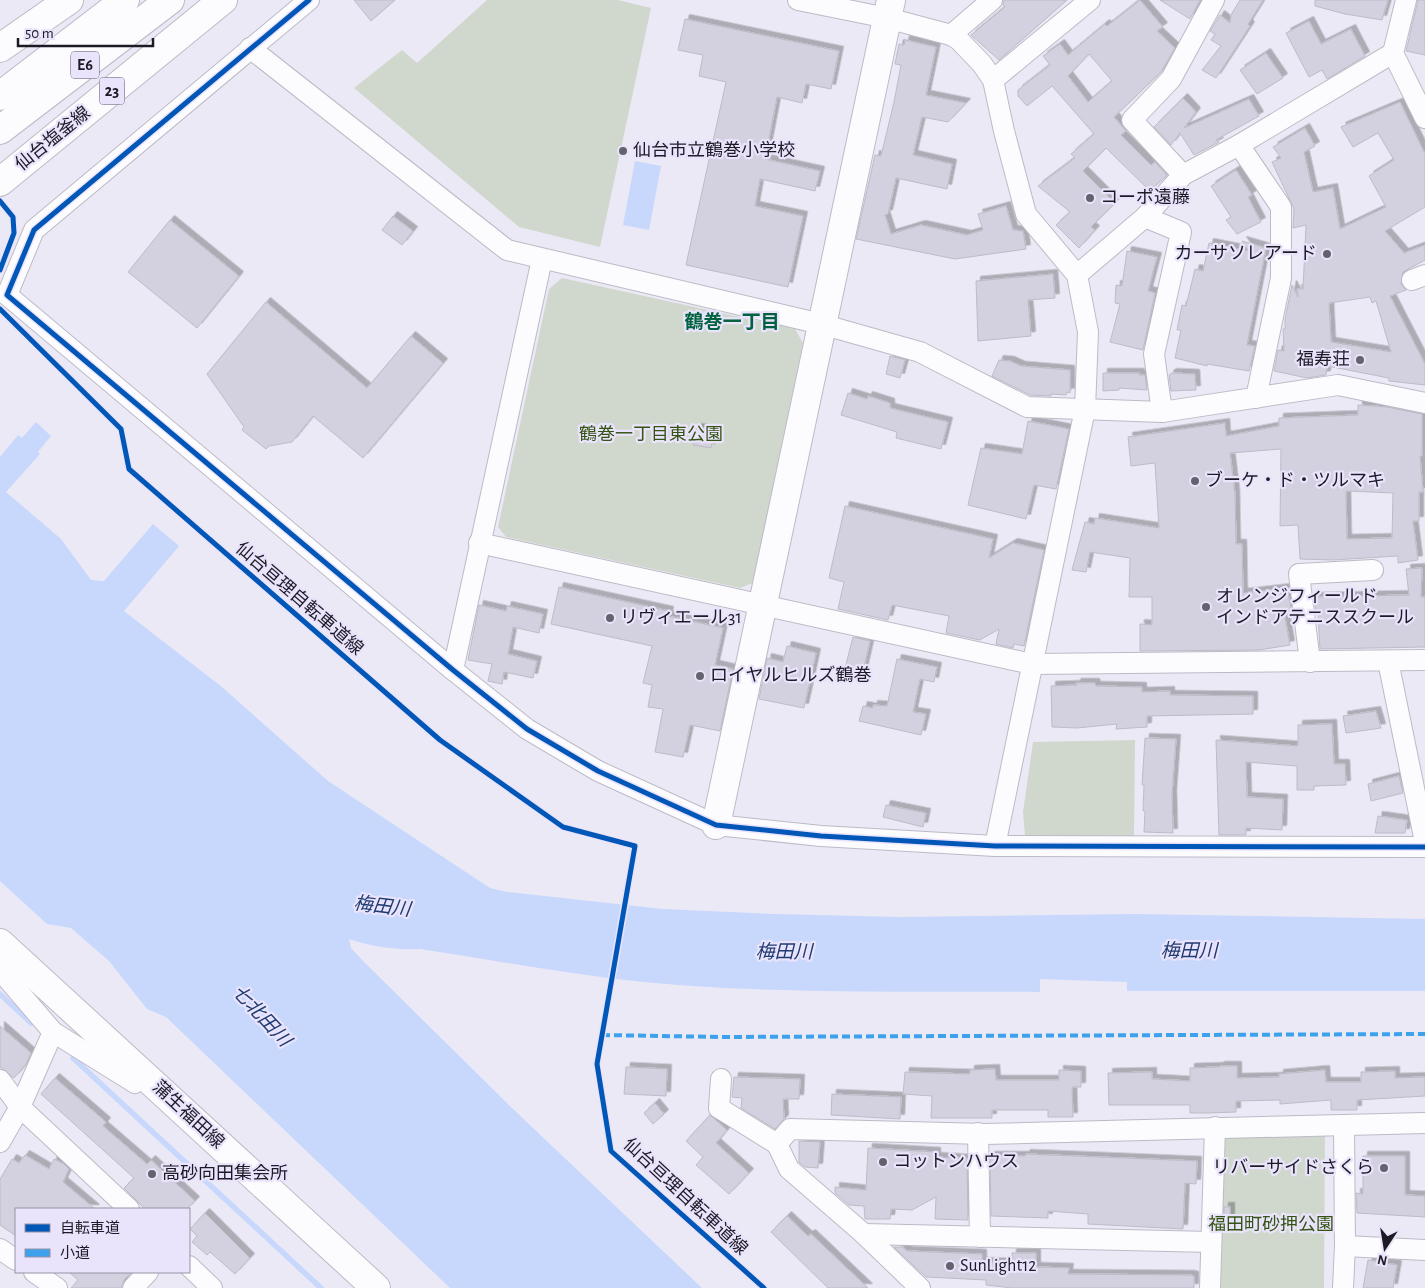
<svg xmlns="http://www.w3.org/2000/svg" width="1425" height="1288" viewBox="0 0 1425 1288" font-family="'Alegreya Sans','Noto Sans JP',sans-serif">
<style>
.green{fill:#d0d8cd}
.water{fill:#c7d8fc}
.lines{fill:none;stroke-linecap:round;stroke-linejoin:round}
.stream{stroke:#c7d8fc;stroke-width:5.5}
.building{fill:#d3d0df;stroke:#bebbc7;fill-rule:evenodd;filter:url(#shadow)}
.street-casing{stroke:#bdbac6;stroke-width:22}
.secondary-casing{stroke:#bdbac6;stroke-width:30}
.primary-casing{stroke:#bdbac6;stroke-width:30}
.highway-casing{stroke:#bdbac6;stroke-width:30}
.street{stroke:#fcfcfe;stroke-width:20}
.secondary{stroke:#fcfcfe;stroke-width:28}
.primary{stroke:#fcfcfe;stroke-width:28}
.highway{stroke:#fcfcfe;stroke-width:28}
.quiet{stroke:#3da2eb;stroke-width:4;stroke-dasharray:8 4;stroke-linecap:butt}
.cycleway-casing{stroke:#e9e3fc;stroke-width:8}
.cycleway{stroke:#0057b8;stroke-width:5}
.poi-dot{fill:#65626e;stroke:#e9e3fc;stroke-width:2}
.labels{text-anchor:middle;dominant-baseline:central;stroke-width:4.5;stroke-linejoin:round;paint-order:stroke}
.shield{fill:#e9e3fc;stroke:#5a5666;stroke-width:1}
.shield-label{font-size:16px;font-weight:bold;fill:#1d1a25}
.street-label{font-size:18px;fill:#1d1a25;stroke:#e9e3fc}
.poi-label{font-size:18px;fill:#1d1a25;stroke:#e9e3fc;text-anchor:start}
.park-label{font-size:18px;fill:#355412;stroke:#e9e3fc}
.neighbourhood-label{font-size:19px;font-weight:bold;fill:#00623e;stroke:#e9e3fc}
.water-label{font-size:19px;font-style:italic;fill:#1f3c72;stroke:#e9e3fc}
</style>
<defs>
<filter id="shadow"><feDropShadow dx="4.5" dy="-4.5" stdDeviation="0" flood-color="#0004"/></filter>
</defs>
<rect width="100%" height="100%" fill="#ece9f6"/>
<!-- green -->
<g class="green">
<path d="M487 0H618L651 8 600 247 519 227 354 88 402 50 417 63Z"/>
<path d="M562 278 795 329 803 343 753 583 740 588 506 537 498 527 549 289Z"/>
<path d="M1135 740 1134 836H1025L1023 812 1033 742Z"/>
<path d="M1325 1132 1324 1288H1215L1220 1134Z"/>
</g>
<!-- water -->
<g class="water">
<path d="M635 161 661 166 649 230 623 225Z"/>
<path d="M36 422 51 436 38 452 40 454 6 492 61 539 91 580 104 581 153 524 179 546 124 611 222 687 328 781 490 888 507 892 663 909 775 914 899 917 1134 914 1425 919V991H1127V982L1040 979V992C920 991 799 994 679 985 593 979 506 962 420 949 395 950 373 947 349 939L351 948 362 960 514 1110 702 1288H450L166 1017 147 1009 109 961 71 928 47 924 0 881V457L18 435 22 438Z"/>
</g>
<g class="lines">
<!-- stream -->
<g class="stream">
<path d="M0 994 31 1023"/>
<path d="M73 1058 321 1288"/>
</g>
</g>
<!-- building -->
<g class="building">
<path d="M354 0H395L371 21Z"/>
<path d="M1004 0H1067L999 60 971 35 1005 7 1003 5Z"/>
<path d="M1140 0 1163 27 1157 31 1175 48 1161 72 1114 117 1126 131 1121 135 1151 165 1155 162 1167 175 1150 191 1106 148 1083 171 1115 203 1091 227 1095 230 1079 248 1056 225 1070 212 1038 186 1075 158 1071 154 1094 134 1052 86 1027 106 1018 96V90L1050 65 1043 56 1060 44 1068 55 1105 24 1107 26ZM1089 54 1112 81 1088 102 1068 76Z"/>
<path d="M1160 0H1200L1190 19Z"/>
<path d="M1240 0H1263L1248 24 1250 26 1216 78 1202 70 1221 46 1211 40 1215 34 1210 31 1220 15 1230 23 1231 15Z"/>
<path d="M1315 0H1388L1382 20 1345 14 1315 6Z"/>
<path d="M1418 0H1425V55L1406 51Z"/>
<path d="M685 19 839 51 831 89 806 84 802 103 777 97 765 159 820 171 815 191 760 179 755 206 803 216 788 287 686 265 726 82 699 76 703 55 678 50Z"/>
<path d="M1309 21 1321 44 1351 29 1365 56 1327 79 1322 70 1309 77 1286 33Z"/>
<path d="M905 40 936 47 926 95 966 103 948 122 922 117 913 155 952 164 947 189 896 178 888 214 885 215 891 234 921 225 967 235 983 230 978 214 1006 206 1013 230 1023 231 1026 249 955 259 856 239 875 155 881 156 894 102 901 65 895 64 899 44 904 45Z"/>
<path d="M1266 53 1283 78 1257 94 1240 70Z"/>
<path d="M1183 98 1196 112 1184 128 1249 99 1259 116 1216 140 1219 142 1194 155 1180 133 1171 145 1154 127Z"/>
<path d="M1400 102 1425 154V207L1385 231 1404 253 1425 245V260L1403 272 1401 284 1406 290 1390 296 1425 364V385L1389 381V378L1327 366 1326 375 1307 378 1274 371 1278 350 1284 351 1283 329H1285V319L1292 285 1298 297 1297 289H1303L1306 225 1293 228 1294 209 1272 162 1281 158 1273 147 1305 128 1315 146 1304 152 1313 192 1333 188 1340 229 1386 207 1369 176 1394 160 1378 133 1353 147 1341 127ZM1370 297 1372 303 1376 301 1391 352 1331 342 1329 303Z"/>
<path d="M1236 170 1252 195 1248 197 1261 222 1237 234 1226 220 1231 217 1211 186Z"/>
<path d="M393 216 413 231 402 245 382 230Z"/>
<path d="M170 220 239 276 197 328 128 272Z"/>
<path d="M1242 241 1266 248 1247 345 1255 346 1249 371 1207 364V366L1175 358 1181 330H1177L1182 305 1186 306 1195 269 1203 271 1209 243 1249 251Z"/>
<path d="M1127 251 1157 257 1148 291 1155 293 1143 350 1110 342 1120 304 1115 303 1116 285 1122 286Z"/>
<path d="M1053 274 1055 298 1028 300 1031 336 978 341 976 281Z"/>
<path d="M266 302 367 388 411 336 443 363 363 458 313 416 292 442 269 446 266 449 242 430 244 427 207 374Z"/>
<path d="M890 356 905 360 900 378 886 374Z"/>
<path d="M999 360 1010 361 1021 366 1070 370V393L1067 392 1066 395 1051 394V396L1030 395 992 376Z"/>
<path d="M1103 373H1140L1139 375H1145L1147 390 1119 388V390L1103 391Z"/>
<path d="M1172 373 1195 374 1196 390 1171 391 1169 375Z"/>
<path d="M848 393 867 399 868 396 890 403V408L948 422 941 449 896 438 897 432 841 415Z"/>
<path d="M1358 405 1387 407 1422 414V456H1420L1423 492H1419V521H1413L1418 560 1398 563V556L1333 560 1300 559 1298 525 1280 526 1281 449 1230 453 1235 494 1236 544H1242L1243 593 1287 588 1292 613 1284 612 1290 645 1259 650 1140 651V624L1152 625V597H1129L1130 558 1090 552 1086 572 1072 570 1085 522 1094 524 1095 518 1159 528 1155 463 1131 466 1128 437 1225 423 1226 436 1279 426V418L1358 415ZM1346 491 1393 493 1392 538 1347 539Z"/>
<path d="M1028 421 1069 429 1056 489 1034 485 1026 519 968 505 981 448 1022 454Z"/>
<path d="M697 428 715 431 711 448 693 445Z"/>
<path d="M845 506 993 539 989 558 1013 543 1044 550 1024 646 1014 644 1013 648 996 644 999 629 980 640 946 633 949 616 892 605 888 620 838 609 844 582 829 578Z"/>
<path d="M1422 568 1421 597H1425V647L1320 649 1318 613H1316L1314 597 1409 595 1406 569Z"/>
<path d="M559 587 669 611 668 616 723 628 715 665 733 669 720 731 690 725 683 757 655 752 663 709 648 707 652 685 643 683 652 646 551 624Z"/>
<path d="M479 605 506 611 507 606 543 614 539 633 513 627 508 654 537 661 533 678 504 672 502 684 488 681 492 664 468 660Z"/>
<path d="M853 637 870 641 862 676 844 672Z"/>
<path d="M787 646 816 653 804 708 759 699 767 658 783 662Z"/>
<path d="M897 659 937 667 934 682 920 679 913 712 926 714 921 735 859 721 863 706 873 708V705L887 706Z"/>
<path d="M1076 683H1095L1096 686 1142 687V692L1170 691V695L1253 696V714L1147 716V727L1116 729 1117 724 1077 728 1052 727 1051 686 1077 685Z"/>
<path d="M1376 711 1381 728 1346 733 1343 716Z"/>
<path d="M1332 724 1334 764H1345L1346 785 1314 786V790H1297V766L1246 762 1247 797 1283 799 1282 830 1246 828V835H1219L1216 740 1298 746V725Z"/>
<path d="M1145 738 1176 739 1172 794 1173 833 1144 832 1145 811H1143L1144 785H1142Z"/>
<path d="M1399 776 1403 793 1371 801 1368 784Z"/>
<path d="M886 805 926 813 923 827 883 817Z"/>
<path d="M1378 816 1407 820 1405 833H1375Z"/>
<path d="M0 1026 31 1053 26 1064 14 1078 0 1067Z"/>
<path d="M1220 1066H1237V1078L1279 1077V1074L1325 1070 1326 1082H1361V1072L1395 1071V1078L1425 1077V1096L1357 1100V1110H1331V1100L1280 1104V1100L1236 1101V1112L1207 1113H1190V1105H1109L1108 1073 1152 1072V1079L1190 1081V1068L1219 1067Z"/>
<path d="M626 1067 667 1069 666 1096 624 1094Z"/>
<path d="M995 1069 996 1080H1059V1070L1081 1071V1087H1072L1073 1117H1048V1110H992V1118H931L932 1096 903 1094 905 1072 970 1074V1070Z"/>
<path d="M734 1077 800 1079 799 1099H783L784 1119 775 1129 741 1108 742 1098 732 1097Z"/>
<path d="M55 1078 106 1122 103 1126 147 1164 151 1160 195 1201 187 1209H145L124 1188 134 1178 41 1094Z"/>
<path d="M832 1094 901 1097 900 1119 831 1115Z"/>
<path d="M655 1103 664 1114 653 1124 644 1113Z"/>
<path d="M710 1115 727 1130 716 1143 749 1173 729 1194 696 1165 703 1157 686 1141Z"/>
<path d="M799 1141 820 1142 818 1168 805 1167 799 1162Z"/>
<path d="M868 1148 936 1152V1157L967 1159 968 1220 935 1219 936 1197 912 1210 891 1209 890 1219H865L864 1206 849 1205 835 1193V1187L866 1190Z"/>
<path d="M1026 1154 1197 1161 1196 1184 1185 1183 1183 1229 1088 1224V1214L1048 1211V1218L991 1216 990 1156H1025Z"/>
<path d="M25 1155 49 1169 54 1159 64 1164 69 1169 63 1182 95 1209H16V1236L0 1225V1179L12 1159 19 1163Z"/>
<path d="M1363 1156H1405V1195L1425 1196V1217L1357 1213 1356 1193 1363 1194Z"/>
<rect x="1224" y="1207" width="6" height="20"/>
<path d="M205 1213 250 1258 235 1274 210 1252 207 1255 192 1242 197 1236 190 1229Z"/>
<path d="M787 1216 808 1236 811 1234 868 1288H828L771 1232Z"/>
<path d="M894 1247H902L907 1251 982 1254V1262L1012 1263V1253H1036V1267L1069 1268 1068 1274 1190 1275 1194 1276V1288H1012L986 1285V1280L926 1277Z"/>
<path d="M1368 1260 1397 1265 1393 1288H1363Z"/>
<path d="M69 1272H132L124 1280 121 1288H71L78 1280Z"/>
</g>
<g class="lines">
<defs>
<g id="street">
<path d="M309 0 34 230 7 295 453 670 527 729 598 771 716 825 821 836 995 846 1425 847"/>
<path d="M798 0 887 18 951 35 959 40 982 64 993 80 1004 131 1026 214 1077 275 1088 332 1085 409 995 846"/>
<path d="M1406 0 1393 53 1425 118"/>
<path d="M951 35 992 0"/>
<path d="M250 48 507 250 821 324 920 352 1027 407 1162 412 1338 385 1425 403"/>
<path d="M993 80 1090 0"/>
<path d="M1239 145 1281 207V278L1256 398"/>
<path d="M1183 175 1132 120 1171 79 1214 0"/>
<path d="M1145 217 1181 232 1154 354 1162 412"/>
<path d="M1077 275 1145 217 1183 175 1239 145 1393 53"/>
<path d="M1412 280 1425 275"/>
<path d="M479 543 1032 664 1425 660"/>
<path d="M1388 661 1425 842"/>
<path d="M1310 662 1299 574 1373 570"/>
<path d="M453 670 542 259"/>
<path d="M0 970 53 1032 20 1107 0 1142"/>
<path d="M53 1032 135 1083 145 1075"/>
<path d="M721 1079 719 1108 777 1144"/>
<path d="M0 1080 20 1107 129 1209"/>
<path d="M978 1133 980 1237"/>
<path d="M864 1234 1211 1242"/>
<path d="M1345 1246 1425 1250"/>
<path d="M0 1249 16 1260"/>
<path d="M189 1266 212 1288"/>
<path d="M34 1272 57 1288"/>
<path d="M133 1288 148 1272"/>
<path d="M920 1288 864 1234 789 1169 777 1144 790 1129 985 1134 1425 1123"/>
<path d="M1210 1288 1215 1127"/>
<path d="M1343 1288 1345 1246 1344 1125"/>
</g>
<g id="secondary">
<path d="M716 825 891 0"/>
<path d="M0 943 376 1288"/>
</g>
<g id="primary">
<path d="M0 48 69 0"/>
<path d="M0 182 223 0"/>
</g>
<g id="highway">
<path d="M0 96 125 0"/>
<path d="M0 130 170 0"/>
</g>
</defs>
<!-- street casing -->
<use href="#street" class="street-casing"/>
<!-- secondary casing -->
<use href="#secondary" class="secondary-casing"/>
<!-- primary casing -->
<use href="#primary" class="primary-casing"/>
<!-- highway casing -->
<use href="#highway" class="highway-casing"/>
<!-- street -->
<use href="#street" class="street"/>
<!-- secondary -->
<use href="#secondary" class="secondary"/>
<!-- primary -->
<use href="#primary" class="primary"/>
<!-- highway -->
<use href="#highway" class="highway"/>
<!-- quiet -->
<path class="quiet" d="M602 1035 722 1037 1425 1034"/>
<defs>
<g id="cycleway">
<path d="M309 0 34 230 7 295 453 670 527 729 598 771 716 825 821 836 995 846 1425 847"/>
<path d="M0 201 13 217 14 233 0 270"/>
<path d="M0 309 121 429 129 469 440 740 563 827 635 846 597 1064 611 1151 764 1288"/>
</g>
</defs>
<!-- cycleway casing -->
<use href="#cycleway" class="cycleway-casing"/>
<!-- cycleway -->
<use href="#cycleway" class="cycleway"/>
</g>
<!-- markers -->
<g class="poi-dot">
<circle cx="623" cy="151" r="5"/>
<circle cx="1090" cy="198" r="5"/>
<circle cx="1327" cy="254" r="5"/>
<circle cx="1360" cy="360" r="5"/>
<circle cx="1195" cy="481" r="5"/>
<circle cx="1206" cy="607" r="5"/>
<circle cx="610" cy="618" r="5"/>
<circle cx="700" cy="676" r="5"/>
<circle cx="883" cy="1162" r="5"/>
<circle cx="1384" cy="1168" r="5"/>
<circle cx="152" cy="1174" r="5"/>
<circle cx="950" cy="1266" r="5"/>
</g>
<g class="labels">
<!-- shield labels -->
<g class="shield">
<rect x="71" y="51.5" width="28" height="27" rx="4"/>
<rect x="99.5" y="77.5" width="25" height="27" rx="4"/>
</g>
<g class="shield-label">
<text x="85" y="65">E6</text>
<text x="112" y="91">23</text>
</g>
<!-- street labels -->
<g class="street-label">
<text transform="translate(53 139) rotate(-39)">仙台塩釜線</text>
<text transform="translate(299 599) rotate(41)">仙台亘理自転車道線</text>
<text transform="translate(188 1115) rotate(43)">蒲生福田線</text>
<text transform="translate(685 1197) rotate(43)">仙台亘理自転車道線</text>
</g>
<!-- poi labels -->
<g class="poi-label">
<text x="633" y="151">仙台市立鶴巻小学校</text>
<text x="1100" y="198">コーポ遠藤</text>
<text x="1317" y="254" text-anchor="end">カーサソレアード</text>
<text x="1350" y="360" text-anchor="end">福寿荘</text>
<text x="1205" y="481">ブーケ・ド・ツルマキ</text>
<text x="1216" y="597">オレンジフィールド<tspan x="1216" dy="21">インドアテニススクール</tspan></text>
<text x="620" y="618">リヴィエール31</text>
<text x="710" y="676">ロイヤルヒルズ鶴巻</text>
<text x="893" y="1162">コットンハウス</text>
<text x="1374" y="1168" text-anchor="end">リバーサイドさくら</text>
<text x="162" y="1174">高砂向田集会所</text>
<text x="960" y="1266">SunLight12</text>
</g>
<!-- park labels -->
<g class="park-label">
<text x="651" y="435">鶴巻一丁目東公園</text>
<text x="1271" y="1225">福田町砂押公園</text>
</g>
<!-- neighbourhood labels -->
<g class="neighbourhood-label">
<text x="732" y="322">鶴巻一丁目</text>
</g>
<!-- water labels -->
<g class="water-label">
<text transform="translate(382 907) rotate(7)">梅田川</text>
<text x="1189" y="951">梅田川</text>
<text x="784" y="952">梅田川</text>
<text transform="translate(261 1016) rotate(47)">七北田川</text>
</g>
</g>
<!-- legend -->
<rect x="15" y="1208" width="175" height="65" fill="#e9e3fc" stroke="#9793a6"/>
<rect x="25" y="1224" width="25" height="8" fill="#0057b8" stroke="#9793a6"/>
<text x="60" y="1233" font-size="15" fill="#1d1a25">自転車道</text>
<rect x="25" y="1249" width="25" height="8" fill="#3da2eb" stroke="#9793a6"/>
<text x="60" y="1258" font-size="15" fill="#1d1a25">小道</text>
<!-- north arrow -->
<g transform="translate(1385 1248) rotate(192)" stroke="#e9e3fc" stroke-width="4" paint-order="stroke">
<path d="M0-4L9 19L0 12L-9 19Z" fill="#1d1a25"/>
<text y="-8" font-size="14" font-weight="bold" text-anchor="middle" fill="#1d1a25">N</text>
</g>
<!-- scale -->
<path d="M18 38v8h135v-8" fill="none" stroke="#1d1a25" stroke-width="2.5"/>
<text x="25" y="38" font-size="15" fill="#1d1a25" stroke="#e9e3fc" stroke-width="4" paint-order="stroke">50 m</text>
</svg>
